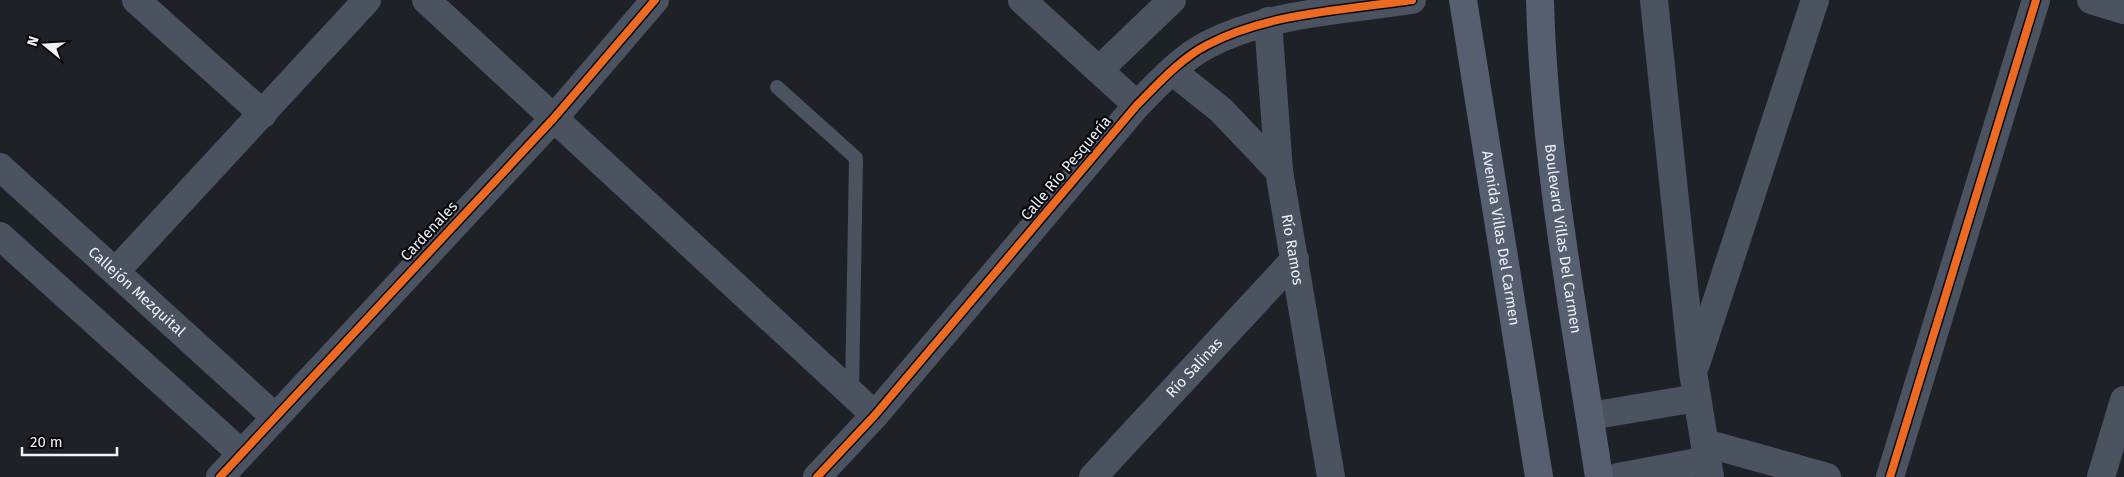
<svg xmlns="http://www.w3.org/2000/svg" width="2124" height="477" viewBox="0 0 2124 477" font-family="'Fira Sans',sans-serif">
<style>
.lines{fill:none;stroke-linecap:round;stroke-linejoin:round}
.lane{stroke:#4b5361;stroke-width:14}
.street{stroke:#4b5361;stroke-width:28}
.secondary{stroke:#555f70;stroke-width:28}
.cycleway-casing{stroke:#07090d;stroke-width:11}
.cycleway{stroke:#ed6a23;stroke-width:8}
.labels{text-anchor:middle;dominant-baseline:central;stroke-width:4.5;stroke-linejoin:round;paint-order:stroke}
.street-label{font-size:15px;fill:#eef2f8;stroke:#07090d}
</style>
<rect width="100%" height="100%" fill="#1e2125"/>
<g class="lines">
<!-- lane -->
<path class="lane" d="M777 87 856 158 852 393"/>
<!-- street -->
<g class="street">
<path d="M136 0 263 114"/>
<path d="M426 0 875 415"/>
<path d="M1022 0 1137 105"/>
<path d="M1654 0 1693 372 1710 477"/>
<path d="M2091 0 2124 10"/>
<path id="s1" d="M1268 21 1279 171 1331 477"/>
<path d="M1099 70 1172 0"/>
<path d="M1172 71 1221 110 1279 171"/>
<path id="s2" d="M0 167 275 417"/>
<path d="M0 236 241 453"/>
<path d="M116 271 367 0"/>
<path d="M1696 364 1815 0"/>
<path d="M1590 416 1697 398"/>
<path d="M1705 443 1827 477"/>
<path d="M220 477 554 118 655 0"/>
<path d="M817 477 875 415 1137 105C1158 84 1180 59 1207 45 1267 13 1345 10 1412 0"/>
<path id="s3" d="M1093 477 1295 259"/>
<path d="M1618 477 1708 460"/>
<path d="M1890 477 2036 0"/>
<path d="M2101 477 2124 400"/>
</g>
<!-- secondary -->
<g class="secondary">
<path id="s4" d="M1463 0 1539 477"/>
<path id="s5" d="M1540 0C1544 160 1575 319 1599 477"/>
</g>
<defs>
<g id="cycleway">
<path d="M220 477 554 118 655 0"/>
<path d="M817 477 875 415 1137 105C1158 84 1180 59 1207 45 1267 13 1345 10 1412 0"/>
<path d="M1890 477 2036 0"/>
</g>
</defs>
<!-- cycleway casing -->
<use href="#cycleway" class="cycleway-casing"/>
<!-- cycleway -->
<use href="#cycleway" class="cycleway"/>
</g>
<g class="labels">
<!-- street labels -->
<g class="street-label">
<text transform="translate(1066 168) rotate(-50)">Calle Río Pesquería</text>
<text transform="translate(429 231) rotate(-47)">Cardenales</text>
<text stroke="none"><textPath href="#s4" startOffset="241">Avenida Villas Del Carmen</textPath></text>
<text stroke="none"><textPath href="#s5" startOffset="240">Boulevard Villas Del Carmen</textPath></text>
<text stroke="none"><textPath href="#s1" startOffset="230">Río Ramos</textPath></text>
<text stroke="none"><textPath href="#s2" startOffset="185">Callejón Mezquital</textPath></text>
<text stroke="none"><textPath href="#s3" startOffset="149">Río Salinas</textPath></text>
</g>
</g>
<!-- north arrow -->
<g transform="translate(45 45) rotate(288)" stroke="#07090d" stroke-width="4" paint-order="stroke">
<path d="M0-4L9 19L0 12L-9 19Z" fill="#eef2f8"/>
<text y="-8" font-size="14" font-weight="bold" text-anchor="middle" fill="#eef2f8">N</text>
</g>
<!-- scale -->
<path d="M22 447v8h95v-8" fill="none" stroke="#eef2f8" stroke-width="2.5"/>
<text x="30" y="447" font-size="15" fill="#eef2f8" stroke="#07090d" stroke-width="4" paint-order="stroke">20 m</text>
</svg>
